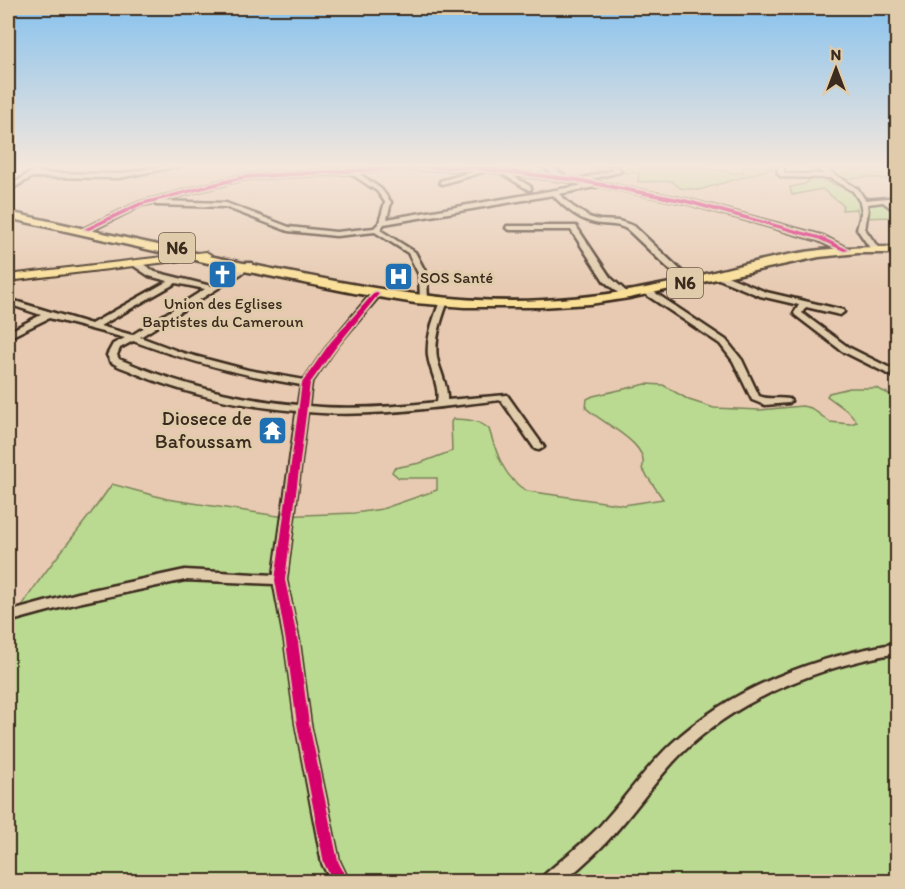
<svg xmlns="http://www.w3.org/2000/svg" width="905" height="889" viewBox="0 0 905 889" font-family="Itim,sans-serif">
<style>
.green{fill:#bad991;stroke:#7a8258;stroke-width:1.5}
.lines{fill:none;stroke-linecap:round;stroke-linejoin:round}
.minor-casing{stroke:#3b2a1e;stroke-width:5}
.major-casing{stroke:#3b2a1e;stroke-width:4}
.highway-casing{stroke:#3b2a1e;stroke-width:5}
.minor{fill:#e0cbaa;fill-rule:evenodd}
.major{fill:#fadf96;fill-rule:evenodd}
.highway{fill:#fadf96;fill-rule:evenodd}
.cycleway-casing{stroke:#e0cbaa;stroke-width:4}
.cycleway{fill:#d6006c;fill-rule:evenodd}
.labels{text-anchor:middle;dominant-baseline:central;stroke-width:6;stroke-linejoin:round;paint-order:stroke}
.far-poi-label{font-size:16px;fill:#3b2a1e;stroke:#e0cbaa;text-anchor:start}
.shield{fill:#e0cbaa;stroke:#6c5a48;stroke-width:1.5}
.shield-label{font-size:18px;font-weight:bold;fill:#3b2a1e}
.poi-label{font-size:20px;fill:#3b2a1e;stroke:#e0cbaa;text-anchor:end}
</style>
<rect width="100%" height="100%" fill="#e7cab1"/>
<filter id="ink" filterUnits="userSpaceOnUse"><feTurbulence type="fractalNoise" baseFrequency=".0167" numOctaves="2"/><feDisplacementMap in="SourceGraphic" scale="12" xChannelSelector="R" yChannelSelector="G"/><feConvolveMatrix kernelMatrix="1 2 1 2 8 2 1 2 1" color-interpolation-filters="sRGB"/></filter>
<g filter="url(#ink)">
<!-- green -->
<g class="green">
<path d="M589 166C603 166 629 170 640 168V166H697L733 173H743L744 166H781L699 190 680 188 672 181 638 182 639 173H603Z"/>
<path d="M812 166 868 169H877L878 166H897V184C878 173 849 178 828 182L886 204 897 213V217L859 218 857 209 842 210 843 205 822 189 792 195 790 187 805 184 812 178Z"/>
<path d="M646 384 663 385 689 400 714 408 760 410 802 406 811 408 830 422 850 424 857 422 850 413 827 396 829 393 850 388H876L898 398 897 881H8V631C35 577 78 535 112 484L167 499 278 516 355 513 382 509 437 490V478H399L392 472 394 468 420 463 452 451 451 422 453 419C466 419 479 420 489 429 496 452 504 479 527 491L624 505 663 499 642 469C652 444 601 423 586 408L587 399 593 396Z"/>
</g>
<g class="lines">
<defs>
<g id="minor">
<path d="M40 166H48L38 173 119 174 164 166H179L119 178 32 177 8 191V187Z"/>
<path d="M393 166H478L557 176 541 166H549L564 175 565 177 580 179 614 170 610 166H617L621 171 620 172 587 180 689 200 823 236 850 250 843 252 817 240 686 203 600 186 559 194 572 206 589 217 599 220 619 221 634 226 691 280V284H685L628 230C619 224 611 225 601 224 581 222 566 209 553 195L384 224 380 230 415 252 427 275 428 300 424 302 420 300 419 275 408 253 375 232 336 236 288 231 225 207 156 205 153 203 142 205 90 231 83 229 138 203 244 175ZM411 169 478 170 440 181V183L442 184 483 172 484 171 501 173 529 190 531 189V187L510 174 590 184 387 219 391 202 381 189 357 172ZM350 173 377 191 385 202 379 223 374 228 336 232 289 227 226 203 159 201 244 179Z"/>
<path d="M777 166H783L785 174H825L813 166H821L858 189 865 200 898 197V201L890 202 898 207V213L883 202 867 204 868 211 865 229 879 249 878 251H872L857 229 862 211 860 202 853 191 831 178 782 177 778 174Z"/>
<path d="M507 226H576L610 277 630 295 629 297H623L604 281 571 230H510L506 228Z"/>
<path d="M134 262H140L155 272 211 286 246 263H252V267L140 337 183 353 248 370 304 380 330 343 373 292H379V296L336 347 311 383 308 406C351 410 394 407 437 402 440 385 430 372 428 356 426 338 434 318 440 301L444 299H447L448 301C442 318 434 339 437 358 440 372 448 385 447 400L507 395 544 447 539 450 535 449 501 400C437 407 372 418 307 412L286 580 299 642 310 724 339 861 349 882H331L322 863 296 724 285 642 274 584 185 580 78 603 8 622V612L78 593 185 570 274 575 297 411C242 406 186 395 135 373 127 369 117 367 110 361L107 355 113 344 125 338 49 318 8 338V332L41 315 8 304V299L91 324 168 281 149 276 134 266ZM176 283 205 289 132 335 100 326ZM133 341C190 362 241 375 301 385L298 405C235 399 177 384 119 359L117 355 120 348Z"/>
<path d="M714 273H720L766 292 843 310 844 312 840 315 806 307 802 313 848 347 898 372V379L842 351 795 315 794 313 799 305 760 296 714 277Z"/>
<path d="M645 290H651L726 340 742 360 759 396C769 400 779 397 789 399L791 401 789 403 765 405 752 400 733 361 720 344 645 294Z"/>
<path d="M898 643V653C820 666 738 698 681 754 658 777 640 804 619 828 602 848 583 865 563 882H541L543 876C561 860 581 845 598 828 623 801 644 770 670 745 731 687 817 656 898 643Z"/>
</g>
<path id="major" d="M206 252 211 255 209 257 8 281V275Z"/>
<path id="highway" d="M8 212C100 232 191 253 283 271 371 288 453 305 544 300 586 298 628 292 670 283 720 271 769 256 820 250 846 247 872 247 898 247V253H858L819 257 629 298 590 304 540 307H465L415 303 354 293 244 271 8 218Z"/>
</defs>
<!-- minor casing -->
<use href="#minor" class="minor-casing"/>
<!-- major casing -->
<use href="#major" class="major-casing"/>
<!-- highway casing -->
<use href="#highway" class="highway-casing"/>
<!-- minor -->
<use href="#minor" class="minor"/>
<!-- major -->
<use href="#major" class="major"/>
<!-- highway -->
<use href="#highway" class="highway"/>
<defs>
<g id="cycleway">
<path d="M397 166H476L577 178 689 200 822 237 849 250 844 251 818 239 686 203 577 182 469 169H411L244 179 142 205 89 230 84 229 138 203 244 175Z"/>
<path d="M376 292 379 294 378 295 336 347 310 383 285 580 298 642 309 724 338 861 348 882H333L324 863 297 724 286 642 275 580 302 383 330 343 374 293Z"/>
</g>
</defs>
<!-- cycleway casing -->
<use href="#cycleway" class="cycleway-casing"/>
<!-- cycleway -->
<use href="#cycleway" class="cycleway"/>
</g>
</g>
<!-- sky -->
<linearGradient id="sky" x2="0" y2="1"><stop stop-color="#87c2ee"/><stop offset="0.57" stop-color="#f4e7dc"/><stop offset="1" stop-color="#f4e7dc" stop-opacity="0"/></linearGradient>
<rect width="905" height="291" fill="url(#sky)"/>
<!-- icons -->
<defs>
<symbol id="church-square" viewBox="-11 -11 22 22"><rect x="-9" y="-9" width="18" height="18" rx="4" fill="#1f6fb2" stroke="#e0cbaa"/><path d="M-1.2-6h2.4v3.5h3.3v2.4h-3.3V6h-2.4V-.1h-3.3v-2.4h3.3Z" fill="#fff"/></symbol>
<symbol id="hospital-square" viewBox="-11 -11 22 22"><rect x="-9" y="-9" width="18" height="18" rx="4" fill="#1f6fb2" stroke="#e0cbaa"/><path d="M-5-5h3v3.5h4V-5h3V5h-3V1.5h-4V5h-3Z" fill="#fff"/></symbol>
<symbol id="temple-square" viewBox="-11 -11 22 22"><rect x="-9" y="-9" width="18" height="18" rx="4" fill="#1f6fb2" stroke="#e0cbaa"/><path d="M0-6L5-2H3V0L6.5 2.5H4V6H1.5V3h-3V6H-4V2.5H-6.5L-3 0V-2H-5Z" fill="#fff"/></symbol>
</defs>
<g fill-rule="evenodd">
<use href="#church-square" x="206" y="258" width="33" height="33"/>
<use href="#hospital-square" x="382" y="260" width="33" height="33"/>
<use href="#temple-square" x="256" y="414" width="33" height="33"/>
</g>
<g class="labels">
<!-- far-poi labels -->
<g class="far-poi-label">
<text x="420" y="277">SOS Santé</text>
<text x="223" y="303" text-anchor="middle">Union des Eglises<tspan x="223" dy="18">Baptistes du Cameroun</tspan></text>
</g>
<!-- shield labels -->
<g class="shield">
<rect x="159" y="233" width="36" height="30" rx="4.5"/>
<rect x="667" y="268" width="36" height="30" rx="4.5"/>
</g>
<g class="shield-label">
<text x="177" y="248">N6</text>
<text x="685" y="283">N6</text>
</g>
<!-- poi labels -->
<g class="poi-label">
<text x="252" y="418">Diosece de<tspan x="252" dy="23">Bafoussam</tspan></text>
</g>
</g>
<!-- margin -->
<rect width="905" height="889" fill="none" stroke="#e0cbaa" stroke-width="30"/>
<rect x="15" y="15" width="875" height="859" fill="none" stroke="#3b2a1e" stroke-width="2" filter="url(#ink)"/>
<!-- north arrow -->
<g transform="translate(836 69)" stroke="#e0cbaa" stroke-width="4.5" paint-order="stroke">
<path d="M0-4.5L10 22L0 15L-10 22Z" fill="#3b2a1e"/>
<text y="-9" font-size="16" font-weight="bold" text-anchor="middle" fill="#3b2a1e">N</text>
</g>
</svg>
